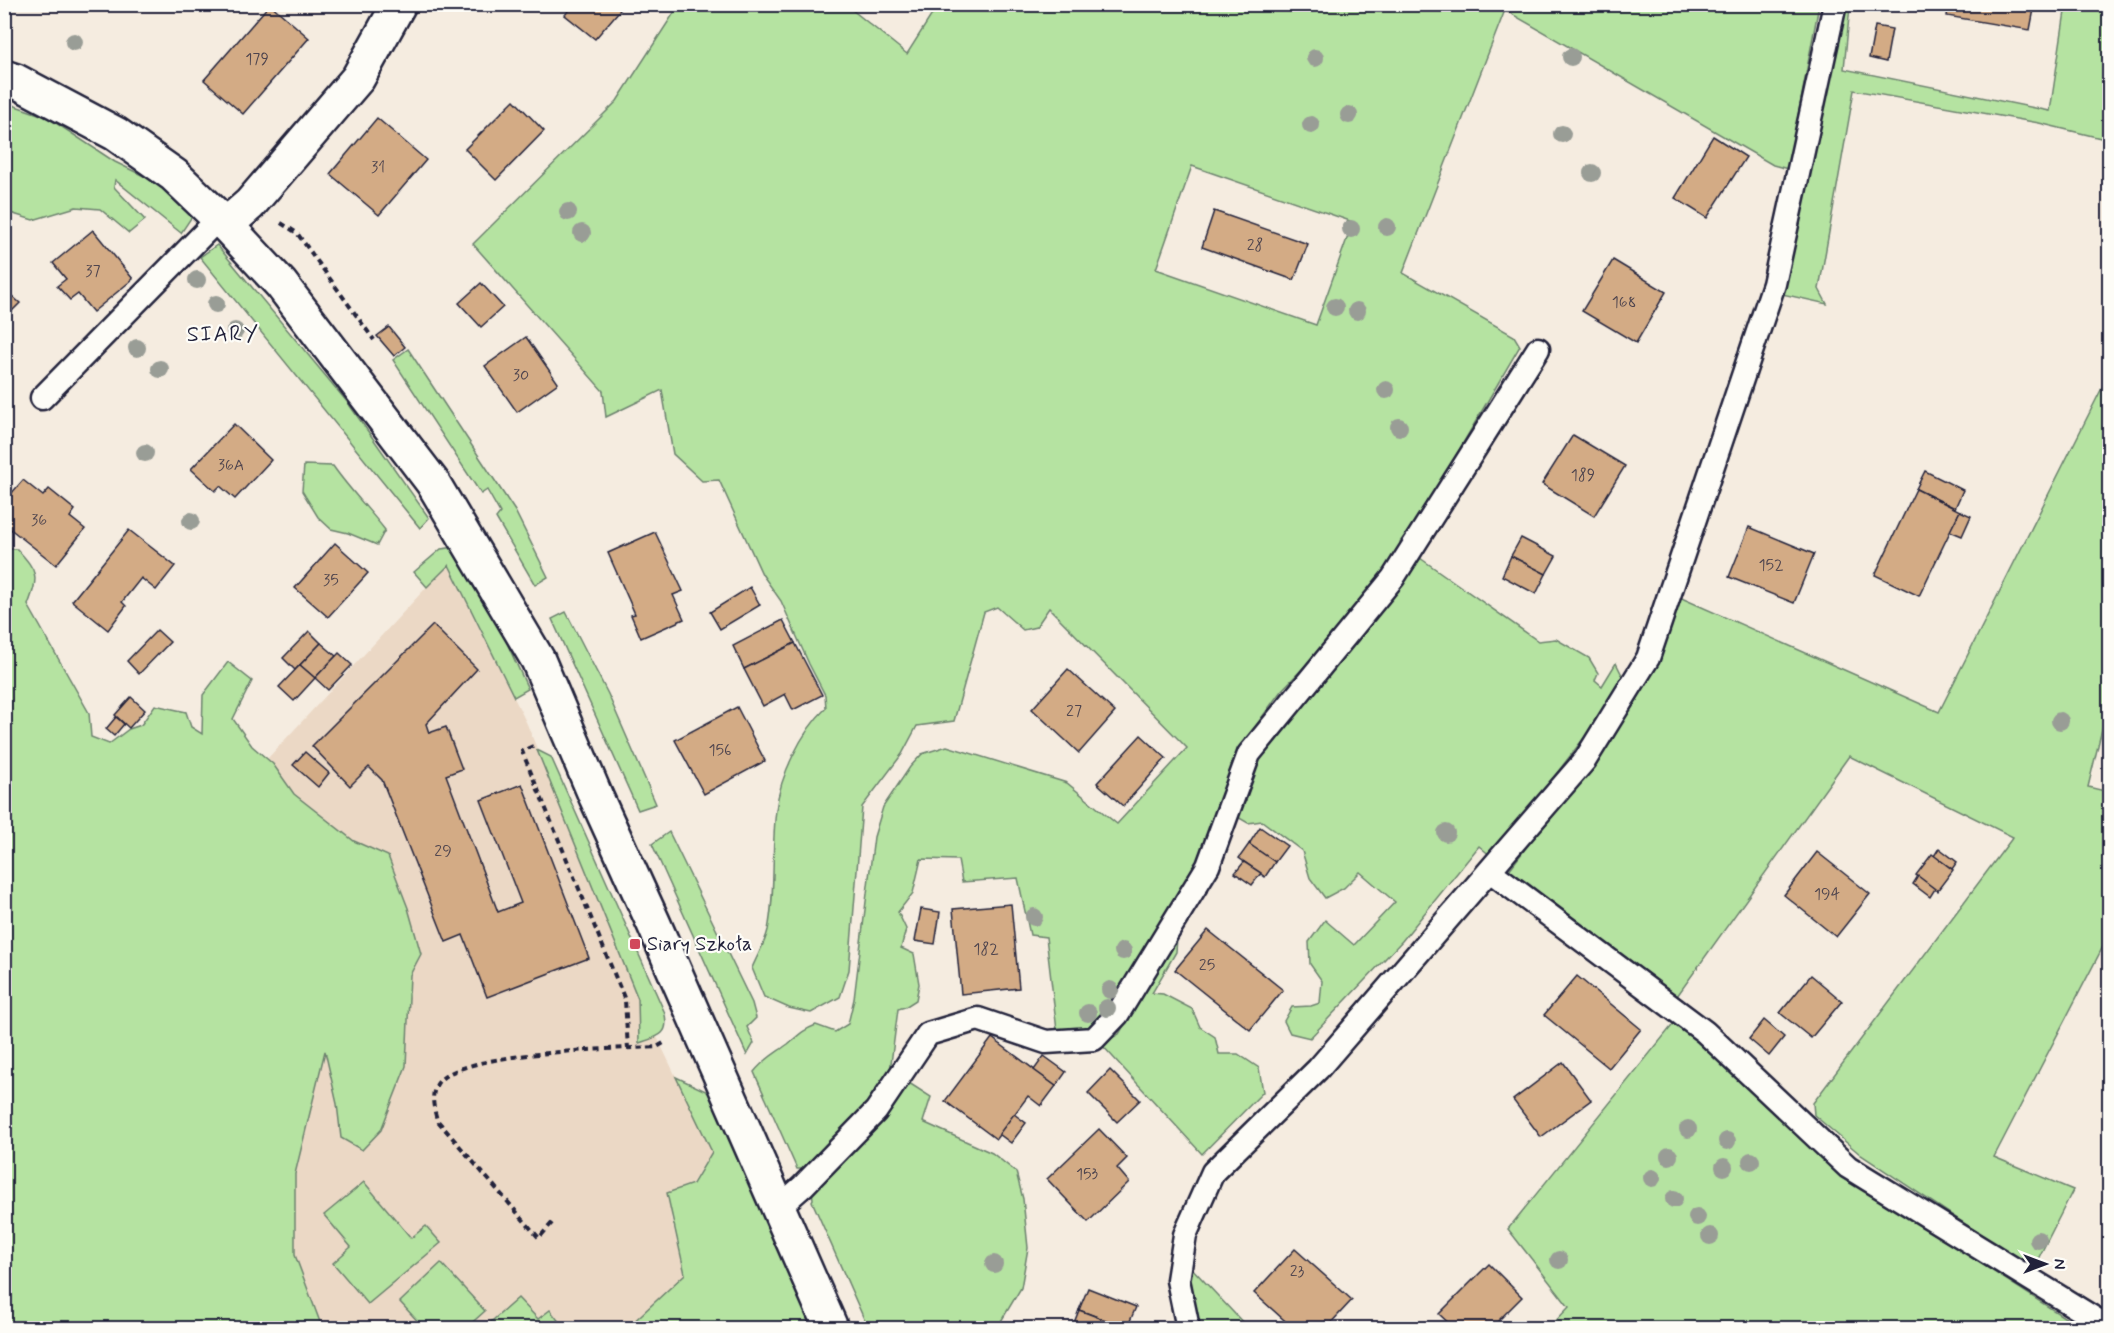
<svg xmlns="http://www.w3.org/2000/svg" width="2114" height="1333" viewBox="0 0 2114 1333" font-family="Mynerve,sans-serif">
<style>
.built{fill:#ebd8c5}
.green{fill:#b5e3a1;stroke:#6c826e;stroke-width:1.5;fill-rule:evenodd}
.building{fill:#d3ab85;stroke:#22223b;stroke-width:1.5}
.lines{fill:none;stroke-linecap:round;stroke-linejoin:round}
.lane-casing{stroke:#22223b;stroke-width:27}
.street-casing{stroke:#22223b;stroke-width:38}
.path{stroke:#22223b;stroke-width:4;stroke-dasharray:6 4.5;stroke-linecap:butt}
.lane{stroke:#fdfcf7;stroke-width:22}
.street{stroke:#fdfcf7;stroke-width:33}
.tree{fill:#999d96}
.poi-dot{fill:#d1495b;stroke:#fdfcf7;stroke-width:2}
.labels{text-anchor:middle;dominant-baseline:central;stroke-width:4.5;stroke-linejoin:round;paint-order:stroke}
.number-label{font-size:16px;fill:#4e444e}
.poi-label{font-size:20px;fill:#22223b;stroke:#fdfcf7;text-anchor:start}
.quarter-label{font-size:22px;letter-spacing:1.5px;fill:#22223b;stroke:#fdfcf7}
</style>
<rect width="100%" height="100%" fill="#f5ece0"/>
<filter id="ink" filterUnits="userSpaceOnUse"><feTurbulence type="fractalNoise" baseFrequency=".0167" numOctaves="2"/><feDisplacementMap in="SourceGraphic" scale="12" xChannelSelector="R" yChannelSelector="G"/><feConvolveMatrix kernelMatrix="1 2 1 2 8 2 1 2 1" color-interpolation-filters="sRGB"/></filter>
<g filter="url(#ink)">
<!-- built -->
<path class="built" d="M448 564 527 724 638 999 639 1042 657 1037 712 1152 671 1217 685 1274 627 1328H327L320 1322 295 1255V1174L325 1050 337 1104 341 1137 406 1066 410 975 421 954 408 908 388 856 354 841 294 794 268 758Z"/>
<!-- green -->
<g class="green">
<path d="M679 5H846L907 54 938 5H1819L1788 169 1773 165 1505 10 1403 273 1514 336 1520 346 1425 508 1400 542 1406 547 1348 621 1281 691 1243 743 1219 804 1204 849 1103 1024 1058 1039 1046 937 1030 935 1018 878 962 882 958 860 921 859 913 893 898 912 906 929 901 948 914 954 919 984 916 1000 905 1007 898 1009 889 1079 808 1169H797L754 1072C764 1059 776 1053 788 1044 799 1035 803 1030 816 1025L835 1032 848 1024 854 999 874 837 883 807 910 767 922 754 947 746 1067 783 1117 824 1187 748 1049 608 1036 627 1023 630 997 607 984 612 954 721 917 726 902 754 862 807 849 970 840 997 811 1013 789 1008 764 997 752 968C757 956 765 943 768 930 776 890 771 850 776 810 780 776 801 732 826 708L825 695 809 664 781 601 762 574 719 480 702 481 673 454 662 390 606 417 603 391 473 244 617 101ZM1192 166 1353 222 1316 325 1156 269Z"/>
<path d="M2066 5H2109V140L2039 123 1854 90 1819 289 1827 304 1782 294 1846 7 1850 6 1844 69 2050 111Z"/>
<path d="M4 102 47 117 115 162 152 180 193 215 181 233 115 180 114 187 145 220 129 233 100 209 76 207 33 220 7 212 4 210Z"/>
<path d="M217 245 348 403 429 518 420 528 200 257Z"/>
<path d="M408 349 515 511 548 577 535 585 496 518 500 513 487 490 481 494 393 360Z"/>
<path d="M2109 374 2110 696 2088 787 2109 792V935L1994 1157 2073 1190 2033 1269 1861 1155 1814 1115 1813 1103 2013 837 1849 756 1675 999 1509 870 1591 763 1677 596 1939 712Z"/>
<path d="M304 465 333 466C349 489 368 508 385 530L377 545 348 533 331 529 318 517 302 491Z"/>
<path d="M456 547 473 569 528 689 514 697 449 565 427 587 414 572 441 549Z"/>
<path d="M5 549H17C38 572 39 576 28 605L89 713 91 737 109 744 129 729 141 725 155 705 186 712 191 727 202 734 203 695 228 662 252 681 233 719 252 746 273 764 294 794 354 841 388 856 408 908 421 954 410 975 406 1066 381 1130 362 1150 341 1138 337 1104 325 1051 295 1174V1255L320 1322 327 1328H5Z"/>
<path d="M1420 558 1538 641 1556 639 1589 658 1598 673 1595 680 1602 686 1616 663 1623 677 1611 703 1492 857 1479 846 1402 941 1310 1038 1290 1033 1284 1021 1292 1007 1311 1006 1320 1003 1322 981 1310 964 1309 942 1325 920 1354 945 1395 902 1360 872 1344 888 1325 898 1310 878 1302 851 1262 821 1248 823 1236 816 1246 800 1245 780 1252 766 1365 618Z"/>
<path d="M566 612 608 694 656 804 638 810 552 619Z"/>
<path d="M537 750 551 757 664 1011C671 1035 658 1037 639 1043L638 999Z"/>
<path d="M669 832 752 1003 756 1018 747 1027 754 1043 747 1055 652 844Z"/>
<path d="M1177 937 1176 952 1152 993 1163 994 1192 1009 1200 1027 1215 1037 1219 1054H1238L1259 1068 1263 1092 1202 1154 1101 1044 1119 1034Z"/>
<path d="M1675 1022 1842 1174 2081 1328H1549L1569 1307 1508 1229Z"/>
<path d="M676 1077 712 1094 816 1328H627L685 1274 667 1193 693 1184 712 1152Z"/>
<path d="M909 1083 931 1097 923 1122 992 1153 1016 1172 1023 1199 1028 1248 1021 1288 997 1328H868L812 1201 813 1199 812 1191 895 1101Z"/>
<path d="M364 1182 411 1238 426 1226 441 1243 368 1304 333 1263 351 1247 324 1215Z"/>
<path d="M441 1263 485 1311 466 1328H424L400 1302Z"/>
<path d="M1188 1264 1248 1328H1194Z"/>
<path d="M518 1298 538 1319 550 1310 564 1328H484Z"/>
</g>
<!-- building -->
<g class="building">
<path d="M270 4 309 38 243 114 204 80Z"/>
<path d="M573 4H625L595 39 565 15Z"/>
<path d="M1949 4H2035L2030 30 1947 16Z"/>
<path d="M1875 26 1892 29 1886 62 1869 58Z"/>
<path d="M514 100 544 131 496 180 465 149Z"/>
<path d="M377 118 426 160 379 215 330 174Z"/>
<path d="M1713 136 1746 157 1707 218 1675 198Z"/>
<path d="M1214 211 1308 244 1294 280 1202 247Z"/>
<path d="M93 230 133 279 93 312 78 294 70 300 57 286 66 279 53 263Z"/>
<path d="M1613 260 1666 292 1636 343 1582 311Z"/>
<path d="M481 283 503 307 481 327 459 303Z"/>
<path d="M4 289 20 303 4 319Z"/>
<path d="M389 327 405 347 394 356 377 336Z"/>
<path d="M526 337 558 383 517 412 485 366Z"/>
<path d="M234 424 271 460 235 499 220 486 215 491 191 469Z"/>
<path d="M1573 435 1625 466 1594 516 1542 484Z"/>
<path d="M1925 471 1963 490 1955 508 1916 489Z"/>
<path d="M23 480 43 496 49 489 75 510 70 517 85 529 56 565 4 524V502Z"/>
<path d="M1916 489 1960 511 1919 596 1875 575Z"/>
<path d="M1960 511 1971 516 1962 536 1950 531Z"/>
<path d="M1749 527 1814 554 1794 603 1729 577Z"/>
<path d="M129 530 175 566 156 590 141 578 122 602 126 606 108 630 72 601Z"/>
<path d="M655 532 683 591 673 595 684 619 641 638 631 615 635 614 608 553Z"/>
<path d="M1521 538 1556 556 1546 574 1511 556Z"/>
<path d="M335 543 368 573 328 617 295 588Z"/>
<path d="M1511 556 1546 574 1536 594 1502 576Z"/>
<path d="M750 587 760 605 720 629 710 612Z"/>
<path d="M783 620 795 643 744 669 733 646Z"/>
<path d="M433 625 477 669 426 724 429 733 446 727 462 769 446 775 498 912 521 903 481 800 522 784 589 958 487 997 463 935 446 942 382 780 369 767 350 786 312 746Z"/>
<path d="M157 630 170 642 139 674 127 661Z"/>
<path d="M309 631 321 643 295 670 283 658Z"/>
<path d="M321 643 336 656 315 678 300 665Z"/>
<path d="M795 643 822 695 793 710 785 694 763 706 744 669Z"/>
<path d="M339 653 352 665 328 690 315 678Z"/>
<path d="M300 665 315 678 294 701 279 687Z"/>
<path d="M1068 669 1115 712 1079 753 1032 709Z"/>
<path d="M131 697 145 710 129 728 115 715Z"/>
<path d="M737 707 765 761 704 794 675 740Z"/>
<path d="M116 717 124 724 114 736 106 729Z"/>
<path d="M1141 735 1166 758 1123 806 1097 783Z"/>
<path d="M305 752 329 773 318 787 293 765Z"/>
<path d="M1260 827 1287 846 1275 862 1249 844Z"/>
<path d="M1249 844 1275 862 1265 877 1239 858Z"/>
<path d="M1939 848 1957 862 1952 869 1934 856Z"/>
<path d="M1817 852 1870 894 1836 937 1784 895Z"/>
<path d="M1932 854 1953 870 1937 891 1916 875Z"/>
<path d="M1244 862 1261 873 1252 885 1235 873Z"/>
<path d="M1918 876 1935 889 1930 897 1913 884Z"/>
<path d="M1011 904 1019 988 961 994 953 909Z"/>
<path d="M921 909 940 912 935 944 915 941Z"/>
<path d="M1208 930 1283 990 1250 1030 1175 970Z"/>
<path d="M1811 975 1842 1001 1811 1038 1780 1013Z"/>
<path d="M1577 976 1641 1029 1609 1068 1544 1015Z"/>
<path d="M1764 1020 1784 1037 1769 1056 1749 1039Z"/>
<path d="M992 1038 1056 1086 1041 1106 1028 1096 996 1139 945 1101Z"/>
<path d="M1044 1056 1066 1072 1056 1086 1034 1070Z"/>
<path d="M1563 1062 1591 1100 1541 1137 1513 1100Z"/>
<path d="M1110 1070 1140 1100 1117 1122 1088 1093Z"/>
<path d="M1014 1114 1026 1123 1011 1143 999 1134Z"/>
<path d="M1099 1129 1127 1158 1117 1168 1129 1182 1088 1222 1047 1179Z"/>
<path d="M1295 1249 1352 1300 1326 1328H1293L1254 1293Z"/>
<path d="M1489 1264 1522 1297 1491 1328H1454L1439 1314Z"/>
<path d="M1088 1288 1136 1307 1127 1328 1079 1310Z"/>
<path d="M1079 1310 1126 1328H1072Z"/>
</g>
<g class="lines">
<defs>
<g id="lane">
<path d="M42 398 219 218"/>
<path d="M1490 871 1705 1032 1848 1167 2110 1328"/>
<path d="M777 1209 803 1186 876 1111 928 1034 978 1019 1046 1042 1094 1039 1117 1015 1208 866 1249 754 1393 578 1538 349"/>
<path d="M1188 1328 1178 1280 1185 1235 1213 1172 1318 1069 1585 760 1648 658 1774 284 1835 4"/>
</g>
<g id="street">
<path d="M4 77 16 81 116 134 174 175 226 225 281 284 433 483 538 660 596 797 653 922 831 1328"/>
<path d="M226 225 250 204 358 78 399 4"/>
</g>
</defs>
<!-- lane casing -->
<use href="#lane" class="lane-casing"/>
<!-- street casing -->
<use href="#street" class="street-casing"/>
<!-- path -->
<g class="path">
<path d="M281 223 297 233 374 340"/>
<path d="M533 746 522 751 625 1000 628 1049"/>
<path d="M552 1223 539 1238 437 1120C434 1108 430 1096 437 1084 457 1051 616 1049 657 1047L667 1041"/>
</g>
<!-- lane -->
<use href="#lane" class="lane"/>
<!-- street -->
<use href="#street" class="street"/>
</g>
<!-- trees -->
<g class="tree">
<circle cx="74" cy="42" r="9"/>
<circle cx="1571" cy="57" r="9"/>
<circle cx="1315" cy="58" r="9"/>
<circle cx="1349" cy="115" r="9"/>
<circle cx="1311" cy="125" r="9"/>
<circle cx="1562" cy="134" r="9"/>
<circle cx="1592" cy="173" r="9"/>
<circle cx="568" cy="212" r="9"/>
<circle cx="1387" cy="227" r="9"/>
<circle cx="1351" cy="229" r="9"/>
<circle cx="582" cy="233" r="9"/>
<circle cx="197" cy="280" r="9"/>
<circle cx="216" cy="304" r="9"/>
<circle cx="1335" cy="307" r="9"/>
<circle cx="1357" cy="311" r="9"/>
<circle cx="235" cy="331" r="9"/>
<circle cx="137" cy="348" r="9"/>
<circle cx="160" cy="369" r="9"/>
<circle cx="1386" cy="390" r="9"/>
<circle cx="1399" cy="427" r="9"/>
<circle cx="145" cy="453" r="9"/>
<circle cx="191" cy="521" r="9"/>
<circle cx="2060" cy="721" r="9"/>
<circle cx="1446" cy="833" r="9"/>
<circle cx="1034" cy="917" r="9"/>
<circle cx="1123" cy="951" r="9"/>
<circle cx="1110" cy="990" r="9"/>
<circle cx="1107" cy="1008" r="9"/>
<circle cx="1088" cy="1013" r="9"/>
<circle cx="1688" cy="1129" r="9"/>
<circle cx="1727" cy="1141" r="9"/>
<circle cx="1669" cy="1156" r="9"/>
<circle cx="1751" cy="1161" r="9"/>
<circle cx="1724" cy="1167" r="9"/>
<circle cx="1652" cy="1178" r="9"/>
<circle cx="1674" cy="1199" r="9"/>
<circle cx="1697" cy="1217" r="9"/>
<circle cx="1710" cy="1236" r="9"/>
<circle cx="2038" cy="1240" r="9"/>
<circle cx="1559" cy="1260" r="9"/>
<circle cx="994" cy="1264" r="9"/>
</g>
</g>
<!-- markers -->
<rect class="poi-dot" x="629" y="938" width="12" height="12" rx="3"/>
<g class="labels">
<!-- number labels -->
<g class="number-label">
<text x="257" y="59">179</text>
<text x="378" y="167">31</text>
<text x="1255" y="245">28</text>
<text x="93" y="271">37</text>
<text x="1624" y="302">168</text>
<text x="521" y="375">30</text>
<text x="231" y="465">36A</text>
<text x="1583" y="475">189</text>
<text x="39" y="520">36</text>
<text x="1771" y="565">152</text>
<text x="331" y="580">35</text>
<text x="1074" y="711">27</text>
<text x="720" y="750">156</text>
<text x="443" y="851">29</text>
<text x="1827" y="894">194</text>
<text x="986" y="949">182</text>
<text x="1207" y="965">25</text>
<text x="1087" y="1174">153</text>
<text x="1297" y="1271">23</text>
</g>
<!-- poi labels -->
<g class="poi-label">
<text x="647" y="944">Siary Szkoła</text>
</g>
<!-- quarter labels -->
<g class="quarter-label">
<text x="223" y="335">SIARY</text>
</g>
</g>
<!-- margin -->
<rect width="2114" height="1333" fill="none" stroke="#fdfcf7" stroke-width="24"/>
<rect x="12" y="12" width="2090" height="1309" fill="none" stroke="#22223b" stroke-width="2" filter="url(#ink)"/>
<!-- north arrow -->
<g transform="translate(2045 1264) rotate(90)" stroke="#fdfcf7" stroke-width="4.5" paint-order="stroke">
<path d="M0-4.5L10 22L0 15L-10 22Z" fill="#22223b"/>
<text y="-9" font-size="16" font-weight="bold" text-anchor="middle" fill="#22223b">N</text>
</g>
</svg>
